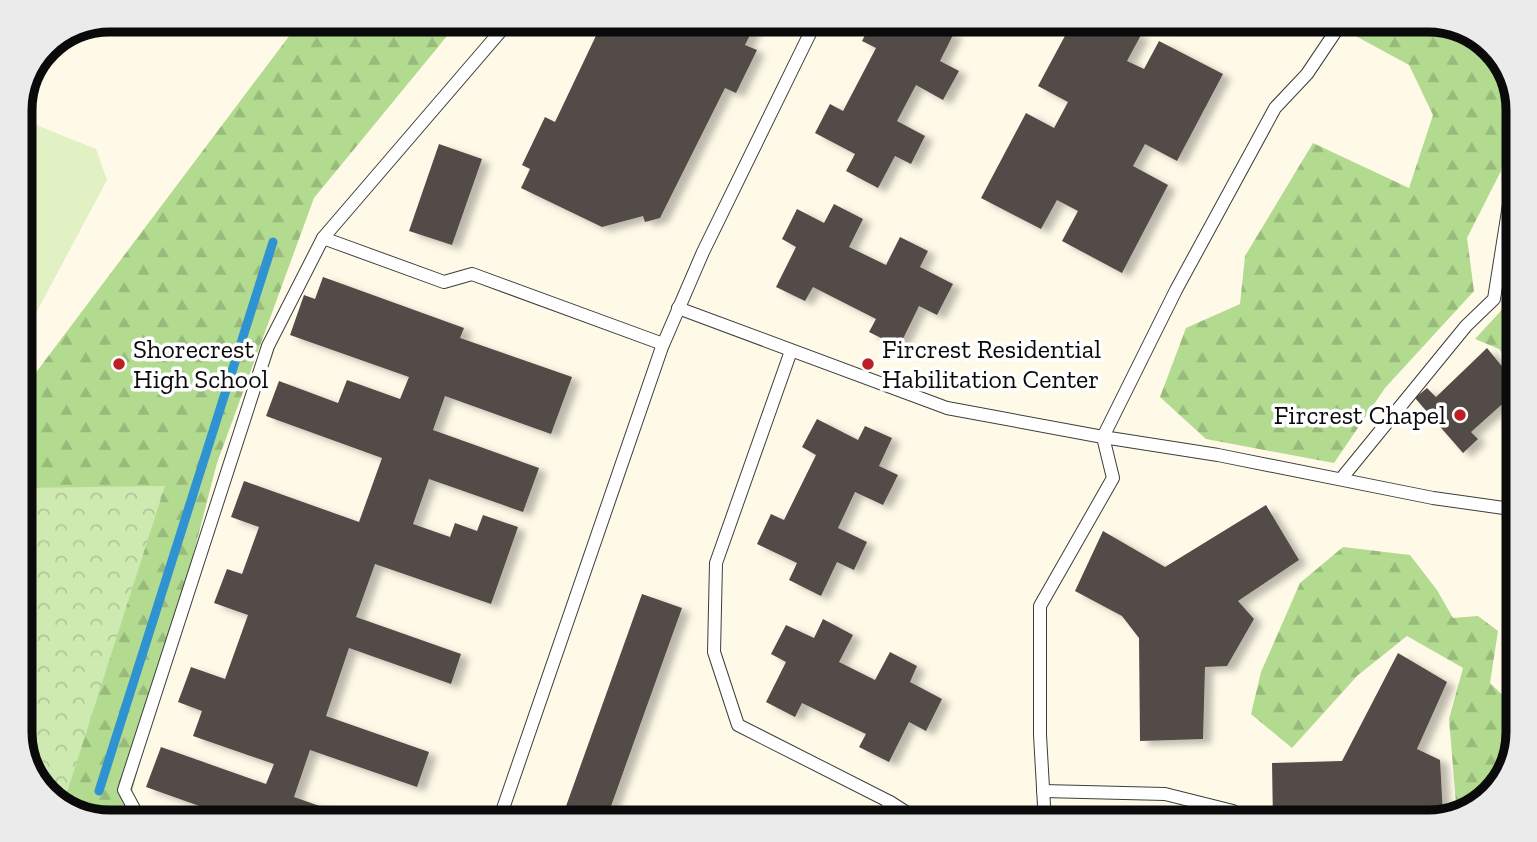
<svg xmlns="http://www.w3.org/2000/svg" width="1537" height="842" viewBox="0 0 1537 842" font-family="'Zilla Slab',serif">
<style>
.forest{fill:url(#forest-firs)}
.park{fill:url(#park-crowns)}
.pitch{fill:#e1f1c3}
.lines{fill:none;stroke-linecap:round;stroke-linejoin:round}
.stream{stroke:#2f92d1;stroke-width:9}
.building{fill:#534b46;filter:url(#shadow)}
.service-casing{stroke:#3d3d3d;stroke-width:14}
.service{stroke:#fff;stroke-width:12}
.poi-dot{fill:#be1f27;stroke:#fff;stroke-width:2.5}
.labels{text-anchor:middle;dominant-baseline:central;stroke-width:7;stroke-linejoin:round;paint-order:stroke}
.poi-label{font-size:26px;fill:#0a0a0a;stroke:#fff;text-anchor:start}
.rim{fill:none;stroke:#0a0a0a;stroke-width:9}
</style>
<defs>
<pattern id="forest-firs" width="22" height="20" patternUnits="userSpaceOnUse" patternTransform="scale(1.75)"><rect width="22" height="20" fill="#b2db90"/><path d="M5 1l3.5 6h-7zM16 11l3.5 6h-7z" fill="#98bb7b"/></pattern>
<pattern id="park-crowns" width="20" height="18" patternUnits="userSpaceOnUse" patternTransform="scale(1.75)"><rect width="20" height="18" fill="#cfeab1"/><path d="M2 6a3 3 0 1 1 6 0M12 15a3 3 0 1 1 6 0" fill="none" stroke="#b0c797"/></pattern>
<filter id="shadow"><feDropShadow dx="8" dy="4.5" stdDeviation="3.5" flood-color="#0004"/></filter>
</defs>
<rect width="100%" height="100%" fill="#fffae8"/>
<!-- forest -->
<g class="forest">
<path d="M302 19H461L314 198 217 463 124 823H109L65 811 34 782 19 738V395Z"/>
<path d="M1231 19H1280L1265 34 1229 24Z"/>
<path d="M1362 19H1428L1472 31 1505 64 1513 90 1501 171 1467 238 1474 291 1385 388 1334 463 1206 439 1160 397 1186 328 1240 304 1245 256 1313 143 1409 188 1433 115 1409 65 1352 34Z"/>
<path d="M1518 250V373L1499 349 1475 339 1509 302Z"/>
<path d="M1343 547 1410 555 1437 590 1453 618 1478 616 1498 631 1490 683 1513 705 1514 748 1506 777 1473 810 1457 815 1449 719 1463 668 1407 636 1357 676 1292 748 1251 714 1261 672 1300 583Z"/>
</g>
<!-- park -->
<path class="park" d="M165 486 62 808 34 782 19 738V488Z"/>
<!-- pitch -->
<path class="pitch" d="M19 118 96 149 107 180 19 345Z"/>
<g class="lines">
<!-- stream -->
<path class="stream" d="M99 791 273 242"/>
</g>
<!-- building -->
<g class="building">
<path d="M593 19H758L745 45 757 50 736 93 725 88 660 218 645 222 643 216 602 227 521 188 530 169 522 165 545 117 555 122 602 23Z"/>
<path d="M873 19H891L917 33 924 19H927L954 33 940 61 959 71 943 100 916 85 897 121 925 136 911 164 895 156 878 188 846 171 855 154 815 133 830 104 843 111 876 48 862 41Z"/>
<path d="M1074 19H1110L1141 35 1127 61 1144 69 1159 41 1223 74 1177 161 1145 144 1133 166 1168 185 1122 273 1062 241 1078 211 1057 200 1041 229 981 198 1026 113 1054 128 1068 102 1038 86Z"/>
<path d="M439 144 482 159 452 245 409 231Z"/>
<path d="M834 204 863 219 849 247 886 265 900 237 928 251 920 267 953 284 937 315 919 306 899 347 869 332 876 319 813 287 805 301 776 287 796 247 782 239 797 209 824 223Z"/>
<path d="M323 277 464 328 460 338 572 377 551 434 445 396 433 430 539 468 523 512 429 479 413 524 450 537 455 523 477 531 483 515 518 527 491 604 375 564 356 617 461 654 451 684 349 648 326 716 429 752 417 787 310 750 294 797 368 823H247L146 787 161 747 266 784 274 764 193 736 202 711 178 702 191 667 225 679 248 615 214 603 227 569 242 574 259 527 231 517 244 481 359 522 382 458 266 416 279 381 338 403 347 380 400 399 409 377 290 335 304 295 315 299Z"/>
<path d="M1487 348 1518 386V390L1471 432 1478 439 1463 453 1415 398 1427 388 1436 397Z"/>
<path d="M817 419 858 440 865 426 892 438 879 466 898 475 883 505 855 492 838 528 867 542 854 570 837 562 821 596 789 580 797 563 757 544 771 514 784 520 816 455 802 447Z"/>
<path d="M1266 505 1299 560 1238 601 1254 619 1227 666 1205 667 1203 739 1140 741 1139 638 1122 616 1075 591 1103 531 1165 567Z"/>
<path d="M642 594 682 608 605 823H560Z"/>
<path d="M823 619 853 635 839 662 875 680 890 652 917 666 910 682 942 699 926 731 909 722 889 762 859 747 866 734 802 703 795 717 766 702 786 662 771 654 786 625 814 638Z"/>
<path d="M1398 653 1447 682 1417 749 1440 760 1443 815 1427 823H1273L1272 763 1342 761Z"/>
</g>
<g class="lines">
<defs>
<g id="service">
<path d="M1344 19 1307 74 1275 108 1176 290 1103 437 1218 455 1433 498 1518 510"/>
<path d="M323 238 444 282 472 274 663 344"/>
<path d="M678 308 947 408 1103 437 1113 478 1040 606V735L1045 823"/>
<path d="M791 351 716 563 714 652 738 725 890 802 923 823"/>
<path d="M1341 479 1466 326 1494 299 1518 148"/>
<path d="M1043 791 1165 794 1233 811 1244 823"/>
<path d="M153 823 139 818 124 790 268 346 323 238 511 19"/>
<path d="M498 823 662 347 703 252 817 19"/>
<path d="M882 823 890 802"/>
</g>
</defs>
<!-- service casing -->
<use href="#service" class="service-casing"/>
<!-- service -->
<use href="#service" class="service"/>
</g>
<!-- markers -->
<g class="poi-dot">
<circle cx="119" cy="364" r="7"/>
<circle cx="868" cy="364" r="7"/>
<circle cx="1460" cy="415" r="7"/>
</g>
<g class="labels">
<!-- poi labels -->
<g class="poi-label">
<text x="133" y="349">Shorecrest<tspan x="133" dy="30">High School</tspan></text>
<text x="882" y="349">Fircrest Residential<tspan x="882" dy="30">Habilitation Center</tspan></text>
<text x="1446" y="415" text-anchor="end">Fircrest Chapel</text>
</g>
</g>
<!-- crop -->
<path d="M0 0H1537V842H0ZM110 32H1428A78 78 0 0 1 1506 110V732A78 78 0 0 1 1428 810H110A78 78 0 0 1 32 732V110A78 78 0 0 1 110 32Z" fill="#ebebeb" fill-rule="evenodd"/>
<path class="rim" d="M110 32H1428A78 78 0 0 1 1506 110V732A78 78 0 0 1 1428 810H110A78 78 0 0 1 32 732V110A78 78 0 0 1 110 32Z"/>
</svg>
